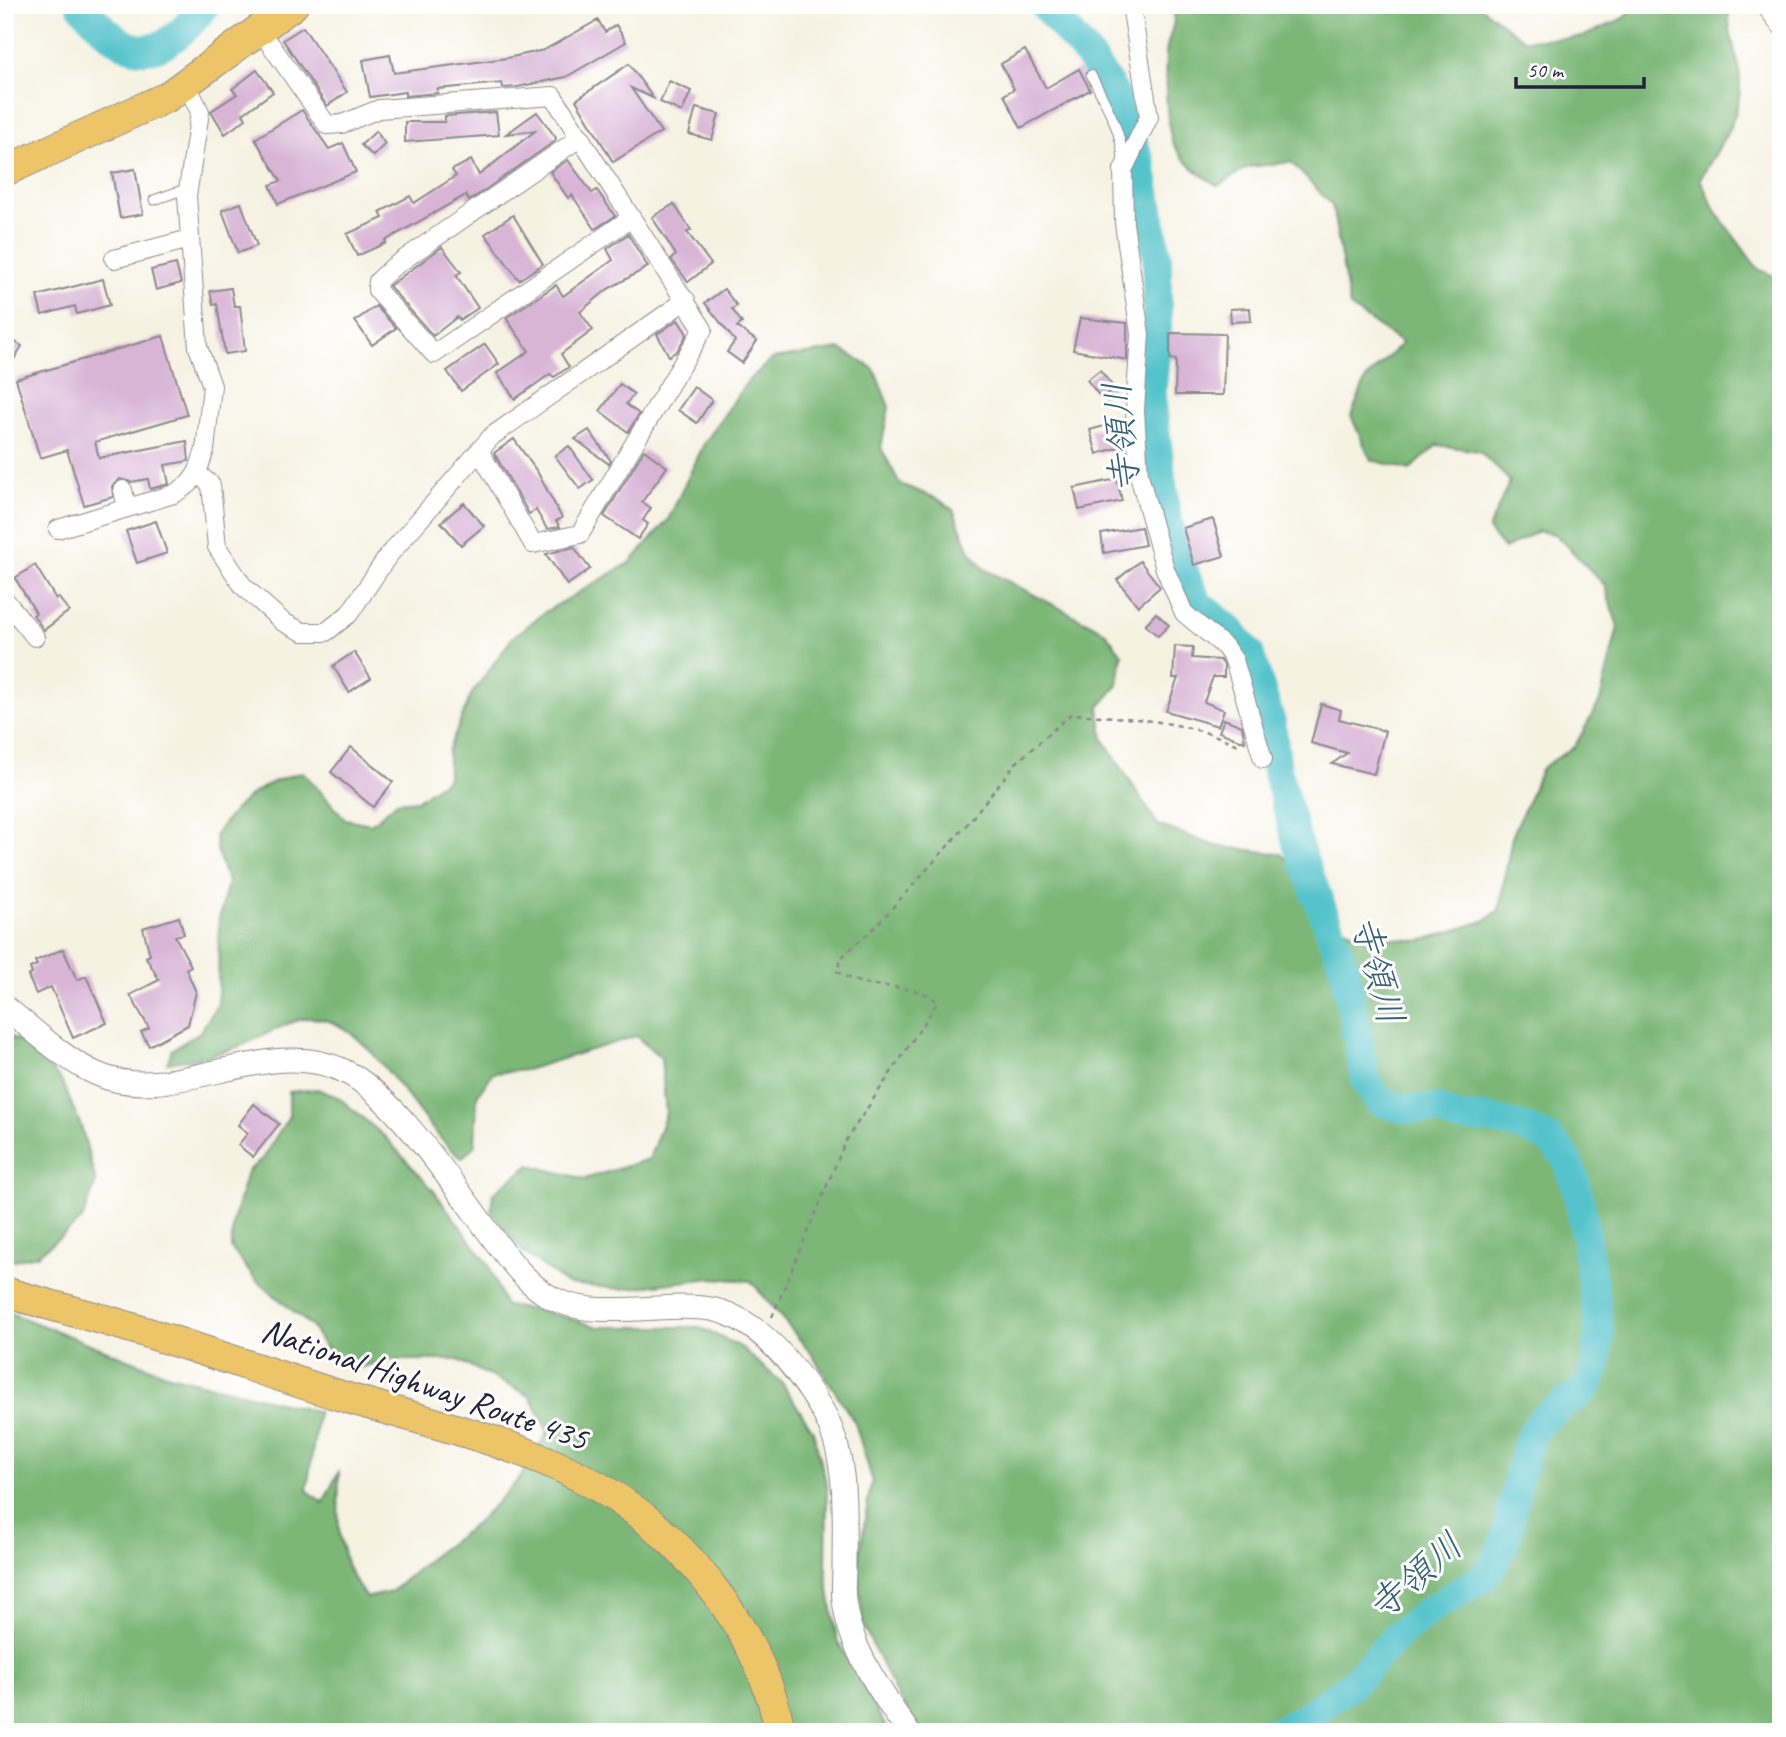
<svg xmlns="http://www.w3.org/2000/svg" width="1786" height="1737" viewBox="0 0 1786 1737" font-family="Caveat,'Klee One',sans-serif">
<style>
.forest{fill:#7bb777;stroke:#4e6c59;stroke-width:2}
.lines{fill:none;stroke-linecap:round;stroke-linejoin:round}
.river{stroke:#55c3cb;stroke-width:30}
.building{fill:#d8b4d5}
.service-casing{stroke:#8c8a8e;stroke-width:11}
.minor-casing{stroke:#8c8a8e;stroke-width:20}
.tertiary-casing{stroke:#8c8a8e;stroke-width:25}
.trunk-casing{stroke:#8c8a8e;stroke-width:32}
.path{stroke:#8c8a8e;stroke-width:2.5;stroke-dasharray:5 5;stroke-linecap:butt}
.service{stroke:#fff;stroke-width:9}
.minor{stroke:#fff;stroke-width:18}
.tertiary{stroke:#fff;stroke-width:23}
.trunk{stroke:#ecc569;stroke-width:30}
.labels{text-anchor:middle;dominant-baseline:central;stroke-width:6;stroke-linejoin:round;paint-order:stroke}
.street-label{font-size:35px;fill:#22223b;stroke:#fff}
.water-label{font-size:37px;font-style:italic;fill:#366275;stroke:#fff}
</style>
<rect width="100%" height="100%" fill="#fff"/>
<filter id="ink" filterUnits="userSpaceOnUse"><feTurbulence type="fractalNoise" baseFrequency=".0143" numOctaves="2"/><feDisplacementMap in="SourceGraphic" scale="14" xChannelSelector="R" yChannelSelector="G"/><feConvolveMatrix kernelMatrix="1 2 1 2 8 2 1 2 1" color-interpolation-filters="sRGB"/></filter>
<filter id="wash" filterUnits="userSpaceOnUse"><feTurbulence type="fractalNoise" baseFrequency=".00686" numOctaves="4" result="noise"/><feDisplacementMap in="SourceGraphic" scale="28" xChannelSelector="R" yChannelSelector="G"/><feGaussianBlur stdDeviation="1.57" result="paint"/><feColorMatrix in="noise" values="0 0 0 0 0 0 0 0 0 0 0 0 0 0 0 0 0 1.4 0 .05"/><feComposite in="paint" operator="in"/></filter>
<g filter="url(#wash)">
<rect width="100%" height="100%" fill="#f6f2e2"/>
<!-- forest -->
<g class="forest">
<path d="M1172 5H1478L1524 40 1582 37 1624 18 1636 5H1730C1725 32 1739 53 1740 80 1742 117 1718 149 1700 179L1716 212 1758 269 1781 279V1732H922L894 1690 863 1625 857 1568 872 1479 855 1423 811 1353 751 1281 712 1278 622 1289 567 1284 522 1251 491 1211 493 1193 530 1165 585 1179 649 1159 666 1113 661 1058 636 1036 526 1070 493 1073 477 1096 475 1145 462 1158C415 1125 370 1015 309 1018 290 1019 260 1039 240 1046 217 1055 192 1059 167 1063L172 1050 200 1032 218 1004 219 919 228 883 217 851 215 835C240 799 260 783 303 772L345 819 371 824 397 802 418 800 448 778V751L471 695 513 637 545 612 631 562 668 520 704 444 747 382 772 359 840 349 874 369 889 407 881 448 900 484 938 499 953 510 969 549 984 569 1104 631 1122 654 1118 685 1099 707 1103 739 1158 825 1216 846 1281 854 1299 870 1320 915 1359 935 1420 941 1484 921 1499 910 1512 837 1542 768 1575 746 1600 701 1618 627 1604 584 1555 534 1538 531 1504 549 1488 530 1510 481 1479 451 1437 445 1410 470 1371 460 1351 416 1366 379 1402 343 1350 307 1332 205 1291 162 1248 167 1218 186C1200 174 1185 164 1174 145 1166 132 1164 64 1167 47 1170 32 1178 21 1172 5Z"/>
<path d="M5 1034 28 1046 61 1080 81 1126 96 1182 82 1220 37 1255 5 1262Z"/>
<path d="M317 1089 338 1097 384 1136 433 1190 488 1264 505 1306 544 1311 598 1327H699L739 1346 782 1383 813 1431 827 1486 826 1572 837 1640 889 1732H5V1311L169 1375 318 1412 307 1490 323 1503 339 1471C338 1522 334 1555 366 1598L391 1592 431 1557 477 1523 520 1478 548 1431 530 1396 458 1360H391L348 1370 331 1357 311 1326 255 1279 231 1248 233 1222 247 1172 262 1159 289 1116V1092Z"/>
</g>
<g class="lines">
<!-- river -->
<g class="river">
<path d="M81 5C131 64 158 64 206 5"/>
<path d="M1044 5 1088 55 1113 92 1141 164 1157 257V329L1151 398 1166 515 1186 578 1198 604 1230 630 1249 653 1271 723 1277 771 1298 846 1344 967 1366 1082 1379 1101 1406 1109H1437L1456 1118 1491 1119 1526 1128 1547 1138 1564 1154 1574 1177 1582 1213 1600 1332 1596 1365 1592 1379 1579 1394 1542 1419 1529 1440 1519 1473 1507 1535 1495 1563 1484 1577 1428 1611 1397 1636 1351 1685 1304 1718 1277 1732"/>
</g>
</g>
<g id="blocks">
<!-- building -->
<g class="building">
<path d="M598 20 605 32 616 25 626 42 566 77 517 87 503 88 502 83 437 89 438 93 405 96V92L370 97 363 60 390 55 394 73 507 58 544 50Z"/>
<path d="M303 27 347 92 327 106 283 40Z"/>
<path d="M1025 50 1046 88 1079 69 1090 90 1021 128 1004 95 1014 89 1001 64Z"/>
<path d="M629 64 653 98 631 88 661 132 613 162 576 100Z"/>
<path d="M257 70 273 92 243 114 246 119 225 134 211 111 237 94 232 89Z"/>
<path d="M669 81 691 91 682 112 660 102Z"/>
<path d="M696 108 719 114 712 140 689 134Z"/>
<path d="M302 110 329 149 343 143 356 172 278 204 270 185 281 181 255 139Z"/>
<path d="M496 112 499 135 405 142V122H445V116Z"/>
<path d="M537 112 556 138 555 141 469 201 466 195 385 241 386 243 357 256 347 234 383 218 380 212 410 196 414 203 456 176 452 170 471 160 479 175 535 131 506 134Z"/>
<path d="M376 131 385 144 373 156 361 145Z"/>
<path d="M568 160 592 193 597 190 615 216 595 229 572 195 568 198 550 172Z"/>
<path d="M135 169 143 214 120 218 112 173Z"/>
<path d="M241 203 257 246 238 253 222 210Z"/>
<path d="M674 204 691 230 687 232 711 264 688 282 671 259 676 255 652 217Z"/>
<path d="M513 215 543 264 519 280 485 234Z"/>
<path d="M628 234 648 267 608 289 580 312 593 330 561 354 569 367 554 377 550 374 515 399 497 373 529 351 506 318 556 285 563 296 613 260 607 249Z"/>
<path d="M442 247 461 272 456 275 478 308 460 320 457 317 433 336 389 286Z"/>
<path d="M176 264 181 283 156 290 151 270Z"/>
<path d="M103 279 110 305 77 314 75 306 42 315 37 296Z"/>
<path d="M231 288 234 306H240L245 351 225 354 217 304 213 305 210 291Z"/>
<path d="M724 289 737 306 732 309 742 323 737 327 757 341 742 363 727 352 735 341 705 303Z"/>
<path d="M376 306 396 328 372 345 355 321Z"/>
<path d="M1250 308 1251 321 1231 322 1230 309Z"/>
<path d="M1080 318 1127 323V360L1073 350Z"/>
<path d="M678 320 687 334 677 351 669 356 657 334Z"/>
<path d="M1170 333 1225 334 1223 395H1175L1176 360 1170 359Z"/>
<path d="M5 336 22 346 5 374Z"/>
<path d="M163 336 187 415 95 442 99 458 187 441 189 461 165 465 169 484 150 489 148 479 131 482 120 479 112 486 113 497 84 505 67 450 40 458 16 379Z"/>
<path d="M485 344 499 364 461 391 447 371Z"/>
<path d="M1100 370 1114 388 1101 398 1087 380Z"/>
<path d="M620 384 634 394 626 404 639 414 628 432 600 411Z"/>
<path d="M694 387 712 400 697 423 678 410Z"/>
<path d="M1122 421 1126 445 1097 454 1090 430Z"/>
<path d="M589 430 611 461 609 464 575 439Z"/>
<path d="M514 439 538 473 562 518 556 521 560 527 547 529 536 510 529 514 494 453Z"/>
<path d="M569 446 593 480 580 489 555 456Z"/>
<path d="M644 450 667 467 642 502 651 508 643 520 648 524 638 539 604 516Z"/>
<path d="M1117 479 1122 501 1079 510 1074 488Z"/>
<path d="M464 503 484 526 461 545 441 522Z"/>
<path d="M1213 519 1224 556 1194 565 1183 528Z"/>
<path d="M156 521 167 553 137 563 126 531Z"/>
<path d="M1141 527 1145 545 1104 553 1101 534Z"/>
<path d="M574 547 590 569 567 585 546 554Z"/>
<path d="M1140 561 1160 587 1138 606 1117 580Z"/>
<path d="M35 565 56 599 58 597 69 611 44 630 33 615 36 613 15 578Z"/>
<path d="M1156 613 1169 625 1158 636 1145 625Z"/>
<path d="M1175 646 1193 647 1192 658 1220 660 1224 665V677H1213L1204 702 1224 710 1218 726 1166 711 1178 678H1173Z"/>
<path d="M354 652 371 678 349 692 333 666Z"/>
<path d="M1321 704 1341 710 1339 719 1385 731 1374 774 1332 764 1347 753 1311 743Z"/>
<path d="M1224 719 1242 726 1245 742 1219 732Z"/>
<path d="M351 747 393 782 373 807 331 772Z"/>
<path d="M179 917 184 934 175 936 191 966 186 969 196 992 188 1025 149 1046 141 1032 149 1028 130 995 159 980 146 957 150 955 143 928Z"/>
<path d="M63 949 77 980 86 976 107 1023 73 1038 51 987 36 994 28 976 32 974 30 968 37 965 35 961Z"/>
<path d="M254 1104 279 1124 253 1157 238 1145 248 1133 238 1125Z"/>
</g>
</g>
</g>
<g filter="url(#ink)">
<use href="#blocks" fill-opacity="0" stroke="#8c8a8e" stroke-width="2"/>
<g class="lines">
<defs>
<g id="service">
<path d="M1091 75C1105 102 1122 131 1123 161"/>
<path d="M154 200 188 188"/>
</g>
<g id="minor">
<path d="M1131 5 1149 117 1123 170 1124 223 1140 334 1135 410 1139 475 1165 569 1184 613 1225 647 1234 660 1263 759"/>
<path d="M1765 5 1781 26"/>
<path d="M261 31 327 125 342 124 379 109 553 96 703 329 580 534 533 544 480 452"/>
<path d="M187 85 200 112 187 196 198 347 212 386 205 450 197 473 211 485 217 547 243 586 283 622 303 632H326L349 614 388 556 492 436 686 300"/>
<path d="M581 137 393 267 378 281 377 290 434 354 631 218"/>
<path d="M114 259 190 239"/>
<path d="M123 490 127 508"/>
<path d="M58 529 174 494 189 484 197 473"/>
<path d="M5 600 35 637"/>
</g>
<path id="tertiary" d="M5 1007C34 1030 63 1059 97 1074 172 1108 267 1032 346 1072 397 1097 460 1195 496 1242 511 1262 529 1286 552 1298 579 1312 608 1310 637 1309 661 1308 687 1305 711 1309 759 1318 798 1370 822 1410 849 1457 844 1514 844 1567 844 1580 842 1594 845 1607 852 1652 883 1695 908 1732"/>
<g id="trunk">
<path d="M5 171 167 97 293 5"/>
<path d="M5 1292C47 1305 90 1315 132 1328 201 1349 269 1373 338 1395 492 1442 625 1461 723 1602 750 1640 772 1686 780 1732"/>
</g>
</defs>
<!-- service casing -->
<use href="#service" class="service-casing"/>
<!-- minor casing -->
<use href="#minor" class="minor-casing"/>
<!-- tertiary casing -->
<use href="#tertiary" class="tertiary-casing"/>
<!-- trunk casing -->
<use href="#trunk" class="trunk-casing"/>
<!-- path -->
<path class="path" d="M772 1317 846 1140 938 1002C909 978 868 995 837 971L841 958 876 926 964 828 1016 763 1071 714C1129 718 1187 720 1240 746"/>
<!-- service -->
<use href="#service" class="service"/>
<!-- minor -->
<use href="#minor" class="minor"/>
<!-- tertiary -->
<use href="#tertiary" class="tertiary"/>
<!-- trunk -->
<use href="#trunk" class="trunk"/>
</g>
</g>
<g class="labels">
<!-- street labels -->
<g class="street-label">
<text transform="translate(425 1384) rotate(19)">National Highway Route 435</text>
</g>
<!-- water labels -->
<g class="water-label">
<text transform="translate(1121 437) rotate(-95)">寺領川</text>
<text transform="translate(1378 970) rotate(75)">寺領川</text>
<text transform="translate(1415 1576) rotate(-41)">寺領川</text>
</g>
</g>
<!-- margin -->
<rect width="1786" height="1737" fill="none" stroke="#fff" stroke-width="28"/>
<!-- scale -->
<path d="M1516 77v10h128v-10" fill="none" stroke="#22223b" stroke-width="3.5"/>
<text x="1527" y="77" font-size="21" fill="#22223b" stroke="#ffffff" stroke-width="5" paint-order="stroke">50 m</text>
</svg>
